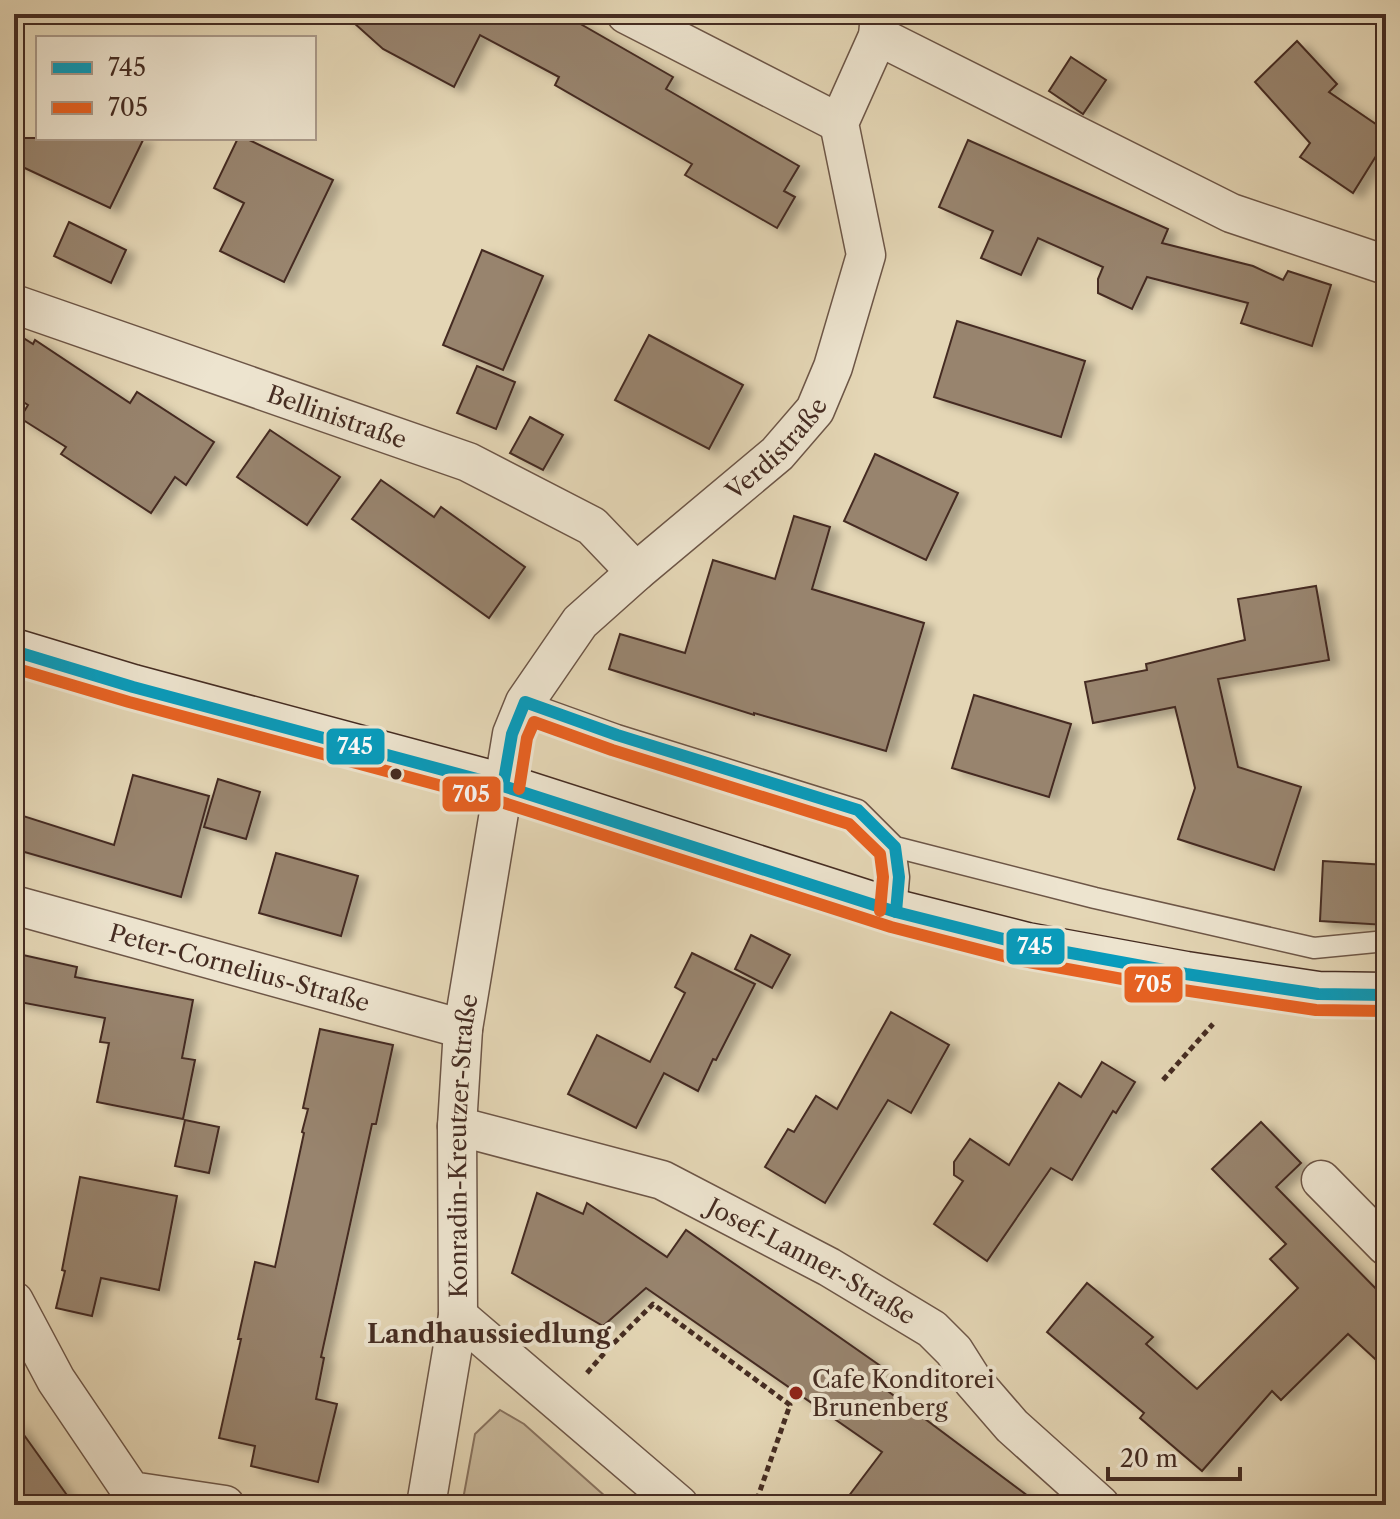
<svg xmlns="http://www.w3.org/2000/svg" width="1400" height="1519" viewBox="0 0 1400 1519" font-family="'Libre Caslon Text',serif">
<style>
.green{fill:#c9b99c;stroke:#87725f;stroke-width:2}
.building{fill:#98846e;stroke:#452c22;stroke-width:2;filter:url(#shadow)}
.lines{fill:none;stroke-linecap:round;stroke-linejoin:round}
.service-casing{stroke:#6d5647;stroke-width:23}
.minor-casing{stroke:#6d5647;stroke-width:41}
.secondary-casing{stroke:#452c22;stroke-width:47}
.path{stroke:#452c22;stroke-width:5;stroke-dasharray:6 4;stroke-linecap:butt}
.service{stroke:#ede4cf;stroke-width:20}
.minor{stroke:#ede4cf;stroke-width:38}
.secondary{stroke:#ede4cf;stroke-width:44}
.bus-1-casing{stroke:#ede4cf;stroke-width:18}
.bus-2-casing{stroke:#ede4cf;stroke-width:18}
.bus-1{stroke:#079cbd;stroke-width:12}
.bus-2{stroke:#e96222;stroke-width:12}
.bus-dot{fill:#452c22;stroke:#ede4cf;stroke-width:3}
.poi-dot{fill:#8f2418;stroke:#ede4cf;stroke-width:3}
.labels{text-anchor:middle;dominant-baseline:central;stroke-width:8;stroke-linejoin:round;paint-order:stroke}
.street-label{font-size:24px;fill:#452c22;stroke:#ede4cf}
.poi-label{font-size:24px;fill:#452c22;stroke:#ede4cf;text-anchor:start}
.neighbourhood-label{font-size:26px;font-weight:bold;fill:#452c22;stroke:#ede4cf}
.line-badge{stroke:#ede4cf;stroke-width:3}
.badge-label{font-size:22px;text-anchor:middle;font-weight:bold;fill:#fff}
</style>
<defs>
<filter id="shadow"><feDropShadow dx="9" dy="5" stdDeviation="4" flood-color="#0004"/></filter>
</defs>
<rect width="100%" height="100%" fill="#e4d6b5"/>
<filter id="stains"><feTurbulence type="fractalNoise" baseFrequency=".0025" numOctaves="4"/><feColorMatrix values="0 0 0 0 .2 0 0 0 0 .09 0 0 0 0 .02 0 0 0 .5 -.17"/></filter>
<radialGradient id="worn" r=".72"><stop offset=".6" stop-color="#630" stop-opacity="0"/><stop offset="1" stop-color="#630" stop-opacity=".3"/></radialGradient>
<!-- green -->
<path class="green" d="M500 1410 524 1424 615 1505H462L475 1434Z"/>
<!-- building -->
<g class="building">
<path d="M344 14H563L673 77 666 89 799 166 784 191 795 197 777 228 685 175 692 164 555 85 559 77 480 35 454 87 383 49Z"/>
<path d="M1297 41 1337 84 1329 92 1386 131V140L1353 193 1300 157 1310 143 1255 82Z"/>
<path d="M1071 57 1106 80 1083 114 1049 91Z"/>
<path d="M14 138H144L110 208 14 163Z"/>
<path d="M238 138H245L333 180 284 282 220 251 244 203 214 188Z"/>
<path d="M968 140 1168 229 1162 243 1253 266 1283 280 1288 271 1331 285 1312 346 1241 323 1248 303 1147 277 1132 309 1098 293V279L1103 267 1038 238 1021 275 981 258 993 231 939 207Z"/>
<path d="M69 222 126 250 111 283 54 256Z"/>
<path d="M482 250 543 276 503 370 443 345Z"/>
<path d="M957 321 1085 361 1061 437 934 397Z"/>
<path d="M14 332 33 344 35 340 130 403 137 392 214 442 186 485 175 477 151 513 61 454 66 447 20 418 28 405 14 396Z"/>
<path d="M649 335 743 385 709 449 615 400Z"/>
<path d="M477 366 515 382 496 429 457 413Z"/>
<path d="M530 417 563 435 543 470 510 453Z"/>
<path d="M270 430 340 477 307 525 237 477Z"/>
<path d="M875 454 958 493 926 560 844 521Z"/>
<path d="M381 480 434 517 441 507 525 567 489 618 352 519Z"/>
<path d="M794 516 830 527 812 589 924 623 886 751 754 713V715L609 669 620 634 685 653 713 560 775 579Z"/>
<path d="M1316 586 1329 660 1218 679 1238 767 1301 787 1274 870 1178 839 1195 788 1175 707 1093 723 1085 682 1147 670 1146 664 1245 640 1238 599Z"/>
<path d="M974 695 1071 724 1049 797 952 768Z"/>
<path d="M133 775 209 796 181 897 14 849V813L114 845Z"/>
<path d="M218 779 260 792 246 839 204 827Z"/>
<path d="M276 853 358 876 341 936 259 913Z"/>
<path d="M1323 861 1386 865V925L1320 921Z"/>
<path d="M751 935 790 955 772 988 735 969Z"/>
<path d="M14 953 77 967 75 977 193 1000 182 1058 195 1060 183 1119 97 1102 109 1043 100 1042 105 1018 14 1001Z"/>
<path d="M692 953 755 984 716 1060 713 1059 698 1091 664 1073 636 1128 568 1094 597 1035 650 1062 685 993 675 987Z"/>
<path d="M891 1012 949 1045 911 1113 888 1100 825 1203 765 1167 788 1129 794 1132 816 1096 837 1109Z"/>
<path d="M320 1029 393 1045 376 1124H372L321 1357 324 1358 316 1399 337 1404 318 1482 251 1466 255 1446 219 1438 241 1339H238L255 1262 275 1267 304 1133 302 1132 308 1109 303 1108Z"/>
<path d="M1102 1062 1135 1082 1116 1113 1113 1111 1072 1180 1051 1168 987 1261 934 1224 963 1181 954 1175V1162L970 1139 1009 1165 1059 1083 1081 1097Z"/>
<path d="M185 1120 219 1127 209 1173 175 1166Z"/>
<path d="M1261 1122 1301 1163 1276 1187 1386 1299V1369L1348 1334 1281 1400 1272 1391 1202 1471 1140 1418 1144 1413 1047 1332 1087 1283 1153 1337 1146 1344 1197 1389 1298 1288 1270 1259 1286 1244 1212 1169Z"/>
<path d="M80 1177 177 1196 159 1290 101 1278 92 1316 56 1308 65 1271 62 1270Z"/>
<path d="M537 1193 583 1214 587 1203 667 1257 686 1230 882 1367 873 1380 1040 1505H842L882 1452 646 1288 603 1326 512 1273Z"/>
<path d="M14 1421 74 1505H14Z"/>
</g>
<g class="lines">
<defs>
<g id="service">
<path d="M525 702 617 735 858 810 895 847 1095 898 1314 948 1386 941"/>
<path d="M895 847 899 877 896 912"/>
</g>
<g id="minor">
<path d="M626 14 839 123"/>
<path d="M878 36 1231 213 1386 265"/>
<path id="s1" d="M14 304 468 462 592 526 636 572"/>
<path id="s2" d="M14 905 463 1029"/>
<path id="s3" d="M457 1126 662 1180 829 1267 932 1329 954 1351 973 1381 1012 1426 1100 1505"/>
<path d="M1321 1180 1386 1246"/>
<path d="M14 1301 56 1380 131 1491 225 1505"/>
<path d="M458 1316 679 1505"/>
<path id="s4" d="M426 1505 458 1316 457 1126 463 1029 512 734 525 702 580 622 636 572 777 454 815 410 833 367 866 255 839 123 878 36 880 14"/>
</g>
<path id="secondary" d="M14 651 133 687 503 786 896 912 1027 945 1186 974 1318 994 1386 995"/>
</defs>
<!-- service casing -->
<use href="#service" class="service-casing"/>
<!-- minor casing -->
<use href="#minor" class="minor-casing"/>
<!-- secondary casing -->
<use href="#secondary" class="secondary-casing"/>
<!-- path -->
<g class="path">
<path d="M1163 1080 1213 1024"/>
<path d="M587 1373 607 1350 653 1304 790 1405 755 1505"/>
</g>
<!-- service -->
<use href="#service" class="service"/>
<!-- minor -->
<use href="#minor" class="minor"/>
<!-- secondary -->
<use href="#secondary" class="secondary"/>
<defs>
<g id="bus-1">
<path d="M14 651 133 687 503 786 896 912 1027 945 1186 974 1318 994 1386 995"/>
<path d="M503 786 512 734 525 702 617 735 858 810 895 847 899 877 896 912"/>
</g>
<g id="bus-2">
<path d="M14 668 129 702 498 801 891 927 1023 961 1183 990 1316 1010 1386 1011"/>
<path d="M519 789 527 738 534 722 612 750 849 824 880 854 883 877 880 911"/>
</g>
</defs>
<!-- bus-1 casing -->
<use href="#bus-1" class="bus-1-casing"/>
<!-- bus-2 casing -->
<use href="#bus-2" class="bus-2-casing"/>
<!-- bus-1 -->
<use href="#bus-1" class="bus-1"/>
<!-- bus-2 -->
<use href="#bus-2" class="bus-2"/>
</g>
<!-- markers -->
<circle class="bus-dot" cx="396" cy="774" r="7"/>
<circle class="poi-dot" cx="796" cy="1393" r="8"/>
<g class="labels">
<!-- street labels -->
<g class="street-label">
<text stroke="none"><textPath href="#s1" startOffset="342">Bellinistraße</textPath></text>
<text stroke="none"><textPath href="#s4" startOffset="1172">Verdistraße</textPath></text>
<text stroke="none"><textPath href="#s2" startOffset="234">Peter-Cornelius-Straße</textPath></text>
<text stroke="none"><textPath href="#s4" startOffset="362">Konradin-Kreutzer-Straße</textPath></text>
<text stroke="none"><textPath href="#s3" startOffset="382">Josef-Lanner-Straße</textPath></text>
</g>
<!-- poi labels -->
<g class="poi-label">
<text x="812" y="1379">Cafe Konditorei<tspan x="812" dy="28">Brunenberg</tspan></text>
</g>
<!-- neighbourhood labels -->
<g class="neighbourhood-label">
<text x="489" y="1334">Landhaussiedlung</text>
</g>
</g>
<g class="line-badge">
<rect x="325" y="727" width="61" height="39" rx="8" fill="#079cbd"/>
<rect x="441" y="775" width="61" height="38" rx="8" fill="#e96222"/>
<rect x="1005" y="927" width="61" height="39" rx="8" fill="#079cbd"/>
<rect x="1123" y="965" width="61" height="39" rx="8" fill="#e96222"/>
</g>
<g class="badge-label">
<text x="355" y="754">745</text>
<text x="471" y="802">705</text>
<text x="1035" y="954">745</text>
<text x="1153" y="992">705</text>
</g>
<!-- margin -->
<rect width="1400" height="1519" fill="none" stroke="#e4d6b5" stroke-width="48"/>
<rect x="16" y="16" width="1368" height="1487" fill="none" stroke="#452c22" stroke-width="4"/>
<rect x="24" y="24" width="1352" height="1471" fill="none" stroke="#452c22" stroke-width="2"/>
<!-- legend -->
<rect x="36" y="36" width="280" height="104" fill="#ede4cf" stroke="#aa9a8a" stroke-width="2"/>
<rect x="52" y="62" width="40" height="12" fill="#079cbd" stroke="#aa9a8a" stroke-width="2"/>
<text x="108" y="76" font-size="24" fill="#452c22">745</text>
<rect x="52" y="102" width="40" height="12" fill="#e96222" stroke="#aa9a8a" stroke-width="2"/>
<text x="108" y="116" font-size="24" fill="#452c22">705</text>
<!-- scale -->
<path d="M1108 1467v12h132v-12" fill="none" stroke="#452c22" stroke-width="4"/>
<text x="1120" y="1467" font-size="24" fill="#452c22" stroke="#ede4cf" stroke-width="6" paint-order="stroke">20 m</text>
<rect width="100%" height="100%" filter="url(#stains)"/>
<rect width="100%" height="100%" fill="url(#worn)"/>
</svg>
